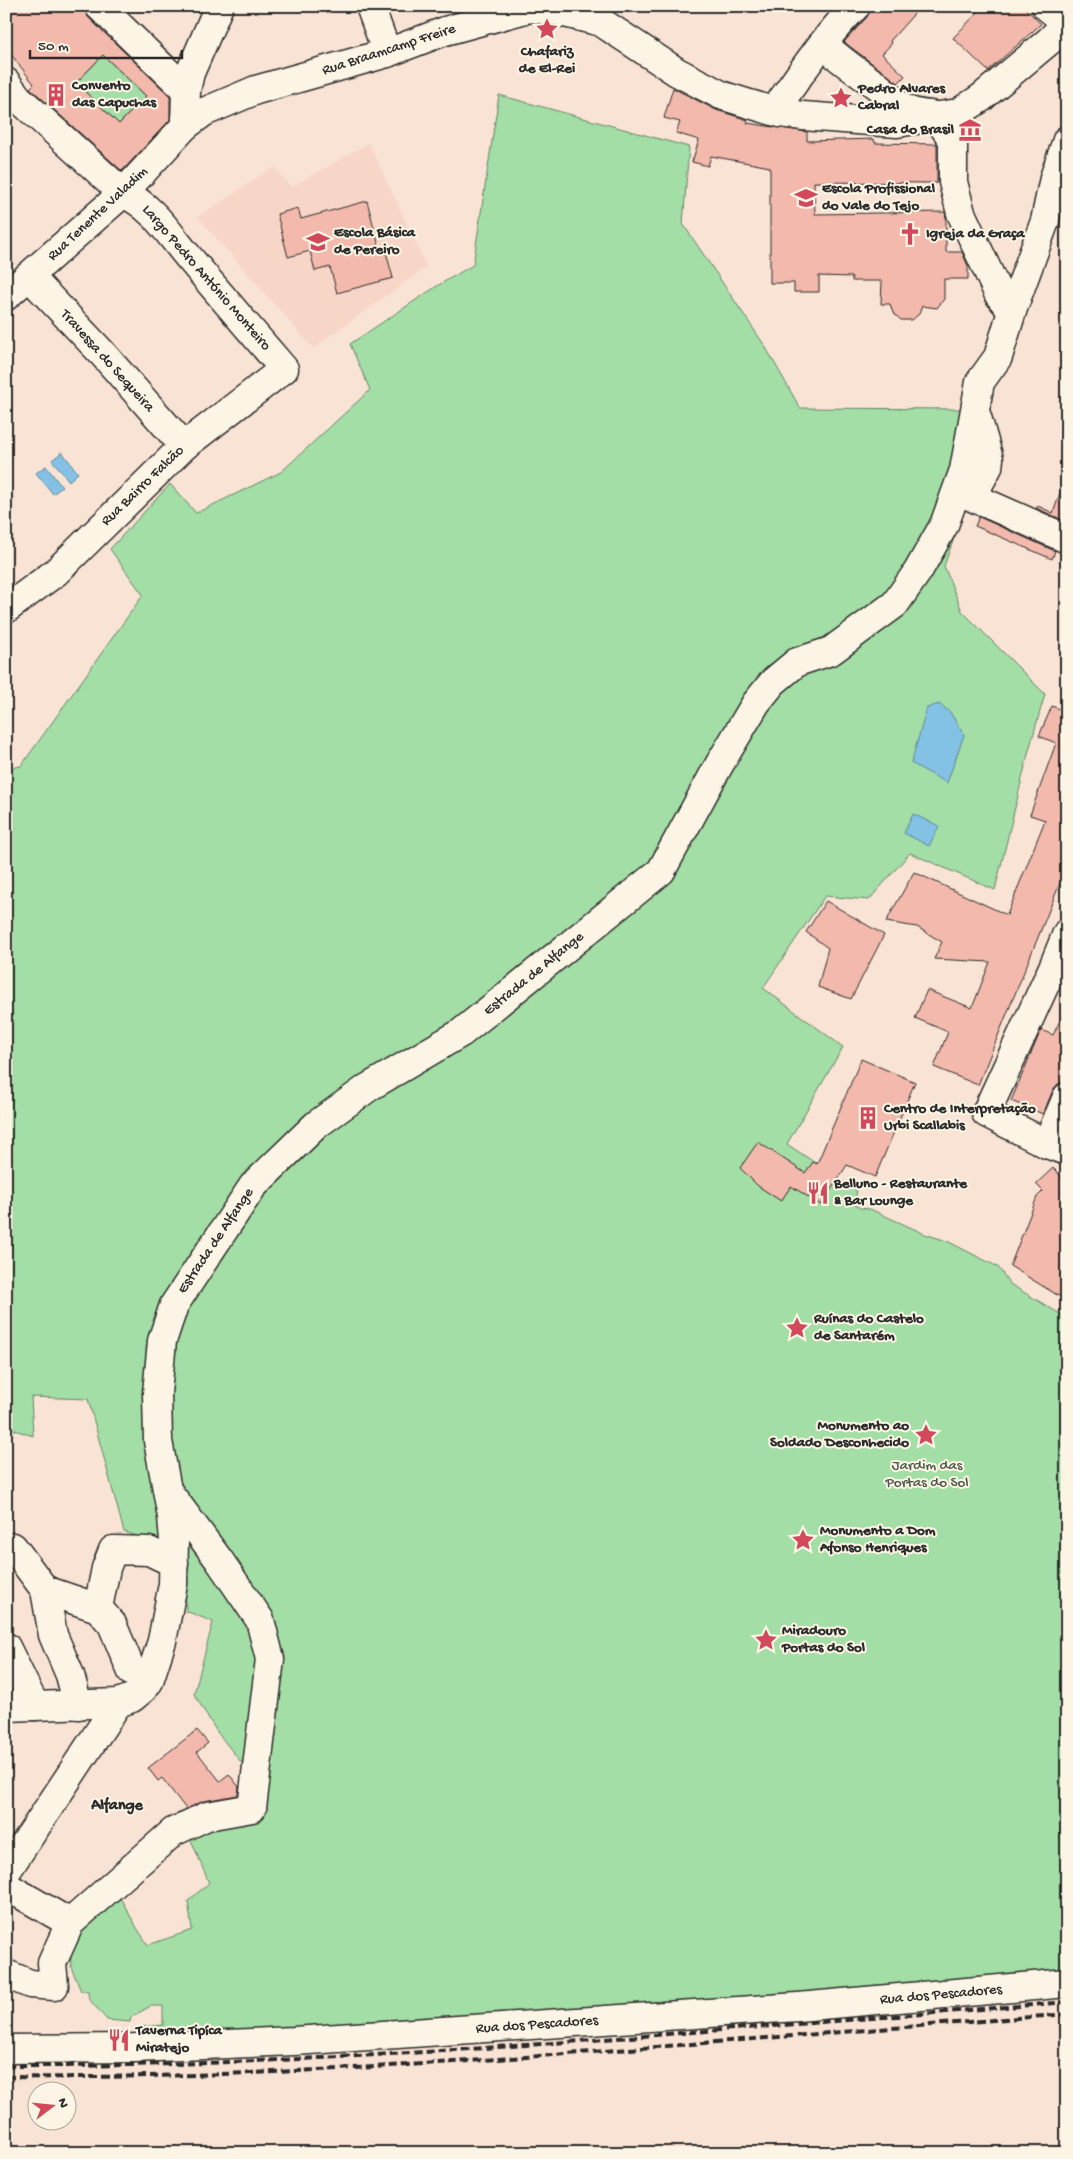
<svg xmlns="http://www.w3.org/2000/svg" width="1073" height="2159" viewBox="0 0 1073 2159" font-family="'Gochi Hand',sans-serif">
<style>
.built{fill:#f7d6c8}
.green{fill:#a2dea5;stroke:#668468;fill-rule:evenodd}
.water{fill:#83c2e4;stroke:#60869a}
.building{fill:#f3b9ac;stroke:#2b2b2b;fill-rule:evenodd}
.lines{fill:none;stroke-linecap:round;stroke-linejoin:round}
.minor-casing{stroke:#2b2b2b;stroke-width:31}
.minor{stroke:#fcf5e5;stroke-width:28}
.rail{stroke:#2b2b2b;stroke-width:4;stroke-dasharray:8 4;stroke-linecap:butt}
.labels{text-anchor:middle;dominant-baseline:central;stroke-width:4;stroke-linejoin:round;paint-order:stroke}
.street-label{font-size:15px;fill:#2b2b2b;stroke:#fcf5e5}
.poi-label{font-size:15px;font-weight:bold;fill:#2b2b2b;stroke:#fcf5e5;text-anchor:start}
.park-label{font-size:15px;fill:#49584a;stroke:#fcf5e5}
.neighbourhood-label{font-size:16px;font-weight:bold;fill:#2b2b2b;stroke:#fcf5e5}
</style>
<rect width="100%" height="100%" fill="#f9e3d4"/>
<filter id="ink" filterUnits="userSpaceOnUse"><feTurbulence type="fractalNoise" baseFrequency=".02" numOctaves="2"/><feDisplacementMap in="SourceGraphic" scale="10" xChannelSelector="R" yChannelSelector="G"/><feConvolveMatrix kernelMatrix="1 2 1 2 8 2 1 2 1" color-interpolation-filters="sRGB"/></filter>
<g filter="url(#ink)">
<!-- built -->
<path class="built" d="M369 143 427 267 313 348 198 217 274 167 291 187Z"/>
<!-- green -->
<g class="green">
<path d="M103 55 146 96 119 124 76 83Z"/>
<path d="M499 95 689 147 683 224 765 346 800 408 963 409 1000 456 963 513 944 566 962 611 1045 694 1029 750 995 890 910 853 869 900 825 896 763 988 843 1047 787 1144 857 1191 854 1204 860 1208 870 1209 925 1234 947 1241 998 1267 1010 1284 1067 1318V1979L141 2044 140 2027 163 2025V2006H151L131 2017 130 2022 107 2020 89 1999 88 1991H81L71 1967 70 1937 117 1892 137 1928 148 1945 192 1930 188 1901 209 1883 189 1835 245 1820 256 1781 217 1732 194 1694 213 1622 186 1611 185 1576 154 1541 124 1532 88 1399 31 1397 33 1436 6 1427V769L21 766 143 595 110 549 170 484 196 513 281 472 370 390 350 344 437 286 473 265ZM927 708 953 718 964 735Z"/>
</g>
<!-- water -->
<g class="water">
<path d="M62 452 78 473 69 481 52 460Z"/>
<path d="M46 466 62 487 53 494 36 473Z"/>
<path d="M939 704 950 712 964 735 947 783 911 763 927 708Z"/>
<path d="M913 814 939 826 929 846 904 833Z"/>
</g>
<!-- building -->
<g class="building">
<path d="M19 6H84L88 17 170 96V120L122 171 30 88 34 84 6 48V15ZM103 55 146 96 119 124 76 83Z"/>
<path d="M871 6H921L890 41 892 43 882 54 905 76 898 83 844 42 867 17Z"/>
<path d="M984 6H1023L1041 24 988 71 953 38Z"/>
<path d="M673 88 716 110 748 120 747 123 807 132V141L874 139 875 143 937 144V183L814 182 815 214 945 212 946 218V252H962L968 266V279H944V299L937 308 922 306 919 314 912 320H901L893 313 890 304H881L882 281H852V277L819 276V292H794V283H770V167L711 156 708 166 692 162 699 140 676 133 680 122 664 118Z"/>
<path d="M367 201 381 254 386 252 393 278 337 293 330 267 315 271 310 251 288 257 277 214 298 208 301 219Z"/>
<path d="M1064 482H1067V522L1036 508 1038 506 1053 513Z"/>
<path d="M979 517 1055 551 1052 559 975 526Z"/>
<path d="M1052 706 1067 712V866L978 1085 934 1067 948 1032 915 1018 927 990 972 1008 990 962 934 959 942 942 917 927 886 922 914 872 1007 915 1045 820 1030 815 1056 743 1039 736Z"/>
<path d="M826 901 884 935 851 999 818 987 828 948 806 932Z"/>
<path d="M1067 1006V1082L1058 1084 1053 1090 1043 1114 1011 1101 1041 1030 1053 1035Z"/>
<path d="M861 1059 915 1082 875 1177 847 1165 821 1205 791 1186 781 1201 758 1186 740 1168 758 1142 805 1173 813 1162 817 1164Z"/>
<path d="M1053 1168 1067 1182V1301L1010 1266 1037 1197 1043 1191 1036 1184Z"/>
<path d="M197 1730 208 1743 197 1752 220 1781 229 1774 239 1787 238 1795 204 1801 186 1809 162 1778 158 1781 148 1768Z"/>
</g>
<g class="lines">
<defs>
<g id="minor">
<path d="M99 6 186 90"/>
<path d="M370 6 387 53"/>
<path d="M1046 6 1067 23"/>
<path d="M823 44C841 61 856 71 876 85 899 102 897 112 930 115"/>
<path d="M6 82 18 98 123 193C154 207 170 236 191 260 222 297 253 333 284 369L184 446 56 572 6 609"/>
<path d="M774 111C800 75 824 37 856 6"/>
<path d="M936 116 953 140V182L961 213 999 295 1012 311"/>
<path d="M185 126 186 90 190 73 219 6"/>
<path d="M30 277 102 353 184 446"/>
<path d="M6 296 123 193 185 126 204 112 256 90 387 53 445 31 529 8 556 11 601 22 677 72 721 95 743 102 780 113 803 116 897 123 958 113 981 98 1049 41 1067 23"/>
<path d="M977 417 989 459 988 467 972 497 1067 539"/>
<path d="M1067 933 1054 965 986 1113 1047 1144 1067 1151"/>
<path d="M1047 1144 1067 1097"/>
<path d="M13 1547 45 1590 53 1635 70 1675 78 1705"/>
<path d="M45 1590 98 1608 112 1624 132 1672 149 1681"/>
<path d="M98 1608 106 1568 113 1550 149 1551 174 1563"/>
<path d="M6 1647 35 1706"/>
<path d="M6 1707 118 1703 132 1698 143 1689 149 1681 162 1641 173 1584 174 1541 172 1517 158 1441 157 1393 162 1341 174 1305 253 1186 316 1125 369 1087 461 1033 661 871 719 765 756 703 773 682 797 662 831 651 895 604 918 571 944 525 964 470 980 382 998 357 1012 311 1045 221 1054 178 1067 140"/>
<path d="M6 1872 118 1703"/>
<path d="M6 1886 70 1923"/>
<path d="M6 1974 30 1984 54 1986 52 1963 70 1923 173 1832 207 1816 252 1808 270 1659 260 1620 219 1560 170 1494"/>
<path d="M6 2049 135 2048 294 2041 798 2007 1067 1983"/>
</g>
</defs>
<!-- minor casing -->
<use href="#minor" class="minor-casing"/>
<!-- minor -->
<use href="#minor" class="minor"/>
<!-- rail -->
<g class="rail">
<path d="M6 2066C227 2067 447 2052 667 2034 801 2024 934 2013 1067 2002"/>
<path d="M6 2077C227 2079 447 2064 667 2046 801 2035 934 2025 1067 2014"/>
</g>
</g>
</g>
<!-- icons -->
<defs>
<symbol id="sight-bare" viewBox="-9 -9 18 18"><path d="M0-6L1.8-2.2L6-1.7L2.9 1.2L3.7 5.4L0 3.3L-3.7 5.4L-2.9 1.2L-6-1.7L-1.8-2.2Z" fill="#d1495b" stroke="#fcf5e5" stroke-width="2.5" paint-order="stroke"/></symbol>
<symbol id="building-bare" viewBox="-9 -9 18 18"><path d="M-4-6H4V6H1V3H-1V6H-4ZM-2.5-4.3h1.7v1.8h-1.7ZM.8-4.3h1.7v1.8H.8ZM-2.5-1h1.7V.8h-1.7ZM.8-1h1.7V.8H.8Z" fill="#d1495b" stroke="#fcf5e5" stroke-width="2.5" paint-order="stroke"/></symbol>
<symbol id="museum-bare" viewBox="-9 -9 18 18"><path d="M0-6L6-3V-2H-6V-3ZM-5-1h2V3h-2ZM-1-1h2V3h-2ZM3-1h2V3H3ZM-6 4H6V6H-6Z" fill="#d1495b" stroke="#fcf5e5" stroke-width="2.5" paint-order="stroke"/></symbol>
<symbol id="school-bare" viewBox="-9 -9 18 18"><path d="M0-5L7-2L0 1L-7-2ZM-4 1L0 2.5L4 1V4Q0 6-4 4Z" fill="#d1495b" stroke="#fcf5e5" stroke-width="2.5" paint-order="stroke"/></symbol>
<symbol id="church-bare" viewBox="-9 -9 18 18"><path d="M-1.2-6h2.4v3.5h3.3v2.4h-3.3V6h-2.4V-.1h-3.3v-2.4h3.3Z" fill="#d1495b" stroke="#fcf5e5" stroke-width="2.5" paint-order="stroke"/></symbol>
<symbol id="restaurant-bare" viewBox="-9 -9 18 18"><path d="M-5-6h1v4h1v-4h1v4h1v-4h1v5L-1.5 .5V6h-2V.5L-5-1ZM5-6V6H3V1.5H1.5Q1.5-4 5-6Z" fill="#d1495b" stroke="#fcf5e5" stroke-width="2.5" paint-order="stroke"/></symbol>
</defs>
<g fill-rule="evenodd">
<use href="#sight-bare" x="531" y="13" width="32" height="32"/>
<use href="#building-bare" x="40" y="79" width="32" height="32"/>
<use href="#sight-bare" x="825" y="82" width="32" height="32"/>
<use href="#museum-bare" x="954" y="114" width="32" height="32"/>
<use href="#school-bare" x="790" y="182" width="32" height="32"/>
<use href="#church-bare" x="894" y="218" width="32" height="32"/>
<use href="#school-bare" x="302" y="226" width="32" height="32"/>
<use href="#building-bare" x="852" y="1102" width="32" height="32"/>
<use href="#restaurant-bare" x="802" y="1177" width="32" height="32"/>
<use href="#sight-bare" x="781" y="1312" width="32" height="32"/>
<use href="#sight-bare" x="910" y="1419" width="32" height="32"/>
<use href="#sight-bare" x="787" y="1524" width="32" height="32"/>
<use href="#sight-bare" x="750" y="1624" width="32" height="32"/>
<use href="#restaurant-bare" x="103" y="2024" width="32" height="32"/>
</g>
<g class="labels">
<!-- street labels -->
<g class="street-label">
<text transform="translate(389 50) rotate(-18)">Rua Braamcamp Freire</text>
<text transform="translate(98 214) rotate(-43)">Rua Tenente Valadim</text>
<text transform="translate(206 278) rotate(49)">Largo Pedro António Monteiro</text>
<text transform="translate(107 361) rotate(48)">Travessa do Sequeira</text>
<text transform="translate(143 486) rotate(-44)">Rua Bairro Falcão</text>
<text transform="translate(534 974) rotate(-39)">Estrada de Alfange</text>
<text transform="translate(216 1241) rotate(-56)">Estrada de Alfange</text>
<text transform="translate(941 1995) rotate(-5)">Rua dos Pescadores</text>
<text transform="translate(537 2025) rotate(-4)">Rua dos Pescadores</text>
</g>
<!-- poi labels -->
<g class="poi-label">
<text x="547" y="52" text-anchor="middle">Chafariz<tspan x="547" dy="17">de El-Rei</tspan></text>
<text x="72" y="86">Convento<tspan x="72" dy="17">das Capuchas</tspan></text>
<text x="858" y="89">Pedro Alvares<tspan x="858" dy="17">Cabral</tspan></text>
<text x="954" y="130" text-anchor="end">Casa do Brasil</text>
<text x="822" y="189">Escola Profissional<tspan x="822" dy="17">do Vale do Tejo</tspan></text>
<text x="334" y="233">Escola Básica<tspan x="334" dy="17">de Pereiro</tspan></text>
<text x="926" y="234">Igreja da Graça</text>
<text x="884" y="1109">Centro de Interpretação<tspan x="884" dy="17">Urbi Scallabis</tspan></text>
<text x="834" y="1184">Belluno - Restaurante<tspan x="834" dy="17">&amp; Bar Lounge</tspan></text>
<text x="814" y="1319">Ruínas do Castelo<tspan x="814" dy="17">de Santarém</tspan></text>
<text x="909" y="1426" text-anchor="end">Monumento ao<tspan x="909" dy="17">Soldado Desconhecido</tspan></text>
<text x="820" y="1531">Monumento a Dom<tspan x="820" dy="17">Afonso Henriques</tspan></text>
<text x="782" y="1631">Miradouro<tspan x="782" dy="17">Portas do Sol</tspan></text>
<text x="136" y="2031">Taverna Tipíca<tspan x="136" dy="17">Miratejo</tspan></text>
</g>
<!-- park labels -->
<g class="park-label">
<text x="927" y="1466">Jardim das<tspan x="927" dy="17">Portas do Sol</tspan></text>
</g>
<!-- neighbourhood labels -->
<g class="neighbourhood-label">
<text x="117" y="1806">Alfange</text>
</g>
</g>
<!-- margin -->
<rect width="1073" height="2159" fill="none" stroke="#fcf5e5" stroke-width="25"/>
<rect x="12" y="12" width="1048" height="2134" fill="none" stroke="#2b2b2b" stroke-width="2" filter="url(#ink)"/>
<!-- north arrow -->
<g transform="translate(52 2106) rotate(74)"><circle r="24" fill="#fcf5e5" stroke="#a8a49b"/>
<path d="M0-4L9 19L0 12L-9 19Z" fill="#d1495b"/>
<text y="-8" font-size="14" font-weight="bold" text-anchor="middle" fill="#2b2b2b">N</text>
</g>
<!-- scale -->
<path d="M30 50v8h152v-8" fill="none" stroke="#2b2b2b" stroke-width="2.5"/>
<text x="38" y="50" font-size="15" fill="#2b2b2b" stroke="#fcf5e5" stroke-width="4" paint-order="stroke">50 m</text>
</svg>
